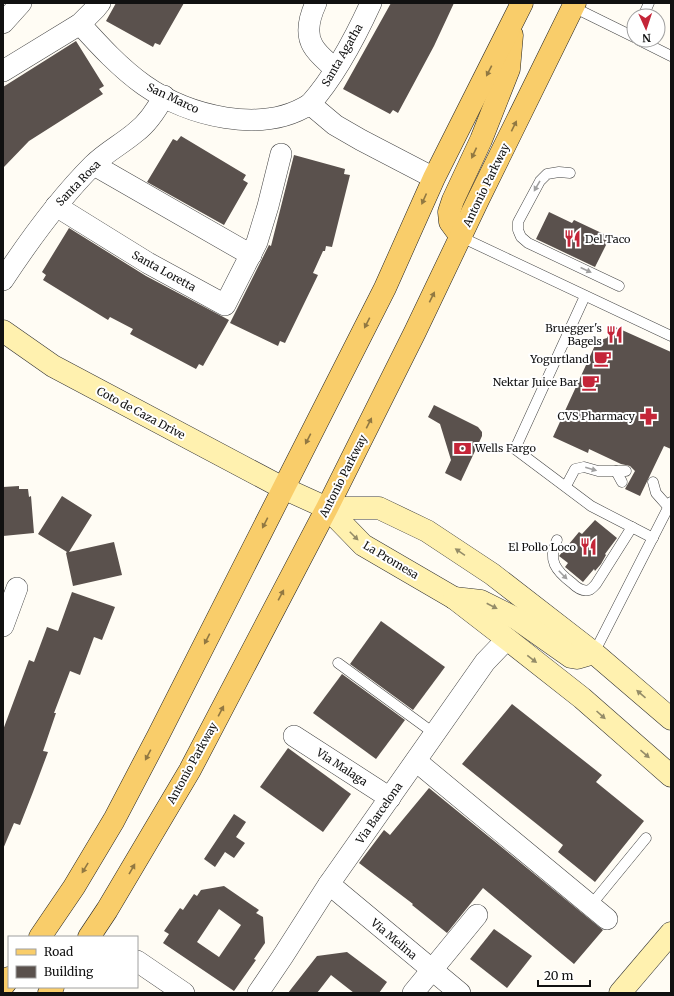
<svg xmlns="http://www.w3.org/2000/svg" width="674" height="996" viewBox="0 0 674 996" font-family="Merriweather,serif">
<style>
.building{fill:#5a514d;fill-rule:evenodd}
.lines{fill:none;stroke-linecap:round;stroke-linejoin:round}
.lane-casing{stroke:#444;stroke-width:11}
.street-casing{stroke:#444;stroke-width:22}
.secondary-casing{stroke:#333;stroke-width:23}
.primary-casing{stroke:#222;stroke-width:23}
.lane{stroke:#fff;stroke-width:10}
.street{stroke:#fff;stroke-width:21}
.secondary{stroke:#fff1af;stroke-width:22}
.primary{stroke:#f9cd6a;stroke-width:22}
.oneway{fill:#917842}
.oneway2{fill:#a0a0a0}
.oneway3{fill:#948c68}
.labels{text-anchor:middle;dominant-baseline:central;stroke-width:4;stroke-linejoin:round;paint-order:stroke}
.street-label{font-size:11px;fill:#111;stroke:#fff}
.poi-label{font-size:11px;fill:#111;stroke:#fff;text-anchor:end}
</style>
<rect width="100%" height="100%" fill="#fffcf4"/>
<!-- building -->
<g class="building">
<path d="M116 3H184L160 45 155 43 153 47 106 21Z"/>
<path d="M391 3H454L434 46 398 113 393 110 390 114 343 89Z"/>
<path d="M76 41 104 86 99 89 103 94 29 141 3 168V87Z"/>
<path d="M181 136 246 175 243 180 248 183 224 225 147 182 173 139 177 141Z"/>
<path d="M294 155 345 169 344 174 350 175 332 247 326 246 325 251H323L313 273 318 275 285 343 280 341 278 346 230 323 269 245 271 246Z"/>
<path d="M549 212 572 223 574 220 610 237 595 267 536 239Z"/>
<path d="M69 228 146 276 229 320 203 366 199 364 196 369 130 334 133 329 110 317 108 320 43 280 46 275 42 272Z"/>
<path d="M613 326 671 352V449L664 446 640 496 625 489 635 471 630 466 621 464 589 449 588 453 553 437 597 341 607 338Z"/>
<path d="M434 405 478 427 482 432V436L461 481 445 473 451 460 440 424 428 417Z"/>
<path d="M19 486V489H28L29 497 31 496 34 533 3 536V487Z"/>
<path d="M62 496 92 515 69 552 114 542 122 575 73 586 66 553 67 552 38 534Z"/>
<path d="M595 520 617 538 605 554 606 555 601 564 595 571 594 569 583 582 565 567 568 563 559 556 579 532 582 534Z"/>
<path d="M72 592 115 607 102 640 94 637 80 675 70 671 54 713H56L43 751 48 752 33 792 20 825 14 823 3 849V730L29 660 34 662 47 627 58 631Z"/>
<path d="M381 621 445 667 413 710 350 664Z"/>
<path d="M342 674 405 720 376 759 313 713Z"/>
<path d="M512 704 602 775 596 782 644 821 595 882 558 852 563 845 462 764Z"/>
<path d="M288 748 351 794 323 832 260 787Z"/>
<path d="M429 788 603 930 574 964 483 888 447 933 412 905 413 904 359 863 384 830 390 835Z"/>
<path d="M234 814 246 822 236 837 245 843 234 858 225 852 215 867 204 859Z"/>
<path d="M224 886 259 910 256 913 263 917 265 943 254 959 256 960 234 991 163 943 169 934 164 931 180 908 183 910 194 894 197 896 201 890ZM219 909 241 925 219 957 197 942Z"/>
<path d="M494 929 532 956 507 988 470 959Z"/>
<path d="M347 952 387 982 379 993H354L331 975 317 993H288L317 956Z"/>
</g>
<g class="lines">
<defs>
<g id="lane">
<path d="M573 7 634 37"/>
<path d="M643 16 649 3"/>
<path d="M639 40 671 56"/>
<path d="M570 173 559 172 547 174 540 181 518 222V230L521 237 528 243 619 286"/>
<path d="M461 237 671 336"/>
<path d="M585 296 515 449 591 506 653 538"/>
<path d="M616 471 622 482"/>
<path d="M653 482 656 493 671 510"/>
<path d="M566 486 575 469 584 467 598 471H626"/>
<path d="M557 540C547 560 556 571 572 583 576 587 582 592 589 590 592 589 594 586 596 584L632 527"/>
<path d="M594 653 671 502"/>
<path d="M338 663 435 734"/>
<path d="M591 905 646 838"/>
</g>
<g id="street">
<path d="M316 3C310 16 305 33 313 46 318 55 328 62 335 69"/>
<path d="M3 23 21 3"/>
<path d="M80 24C99 45 120 68 144 85 188 116 262 135 310 104L335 125 361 140 434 178"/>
<path d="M3 71 80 24 96 8 100 3"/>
<path d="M310 104C336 75 355 38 371 3"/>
<path d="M94 165 251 255"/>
<path d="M56 206 148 263 225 305 257 242 268 206 281 154"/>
<path d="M3 280C30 239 58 200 93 165 106 152 122 144 136 132 148 123 157 109 164 96"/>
<path d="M3 626 17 588"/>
<path d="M294 736 390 798"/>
<path d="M416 761 607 919"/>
<path d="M329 884 460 993"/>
<path d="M137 961 184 993"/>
<path d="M258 993 283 956 329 884 485 662 507 639"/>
<path d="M413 993 477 915"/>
</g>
<g id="secondary">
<path d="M3 331 53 366 283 488 327 508 363 545 454 598 507 639 582 698 671 776"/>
<path d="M327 508H379L427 531 492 574 594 653 671 719"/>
<path d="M454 598 481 601 517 619 571 657 577 658 594 653"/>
<path d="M620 993 671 933"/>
</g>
<g id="primary">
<path d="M461 237 450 222 449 212 453 200 481 140 509 69 512 35"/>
<path d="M40 937 74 887 114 820 158 736 385 288 434 178 522 3"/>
<path d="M89 937 107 910 190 770 327 508 415 332 478 200 575 3"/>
<path d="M3 986 9 978"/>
<path d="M49 993 53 987"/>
</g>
</defs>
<!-- lane casing -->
<use href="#lane" class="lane-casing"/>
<!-- street casing -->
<use href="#street" class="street-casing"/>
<!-- secondary casing -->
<use href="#secondary" class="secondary-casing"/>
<!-- primary casing -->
<use href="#primary" class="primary-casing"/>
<!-- lane -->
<use href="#lane" class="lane"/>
<!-- street -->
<use href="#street" class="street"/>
<!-- secondary -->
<use href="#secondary" class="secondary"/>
<!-- primary -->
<use href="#primary" class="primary"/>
</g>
<!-- one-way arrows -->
<defs><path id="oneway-solid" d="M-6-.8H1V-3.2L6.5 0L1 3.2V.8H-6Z"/></defs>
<g class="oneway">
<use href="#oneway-solid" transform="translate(489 71) rotate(117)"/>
<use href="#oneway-solid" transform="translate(514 126) rotate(-64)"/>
<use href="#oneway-solid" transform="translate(474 153) rotate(115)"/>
<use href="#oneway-solid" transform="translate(424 199) rotate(114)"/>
<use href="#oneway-solid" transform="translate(432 297) rotate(-64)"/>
<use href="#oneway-solid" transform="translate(367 323) rotate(117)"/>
<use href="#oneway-solid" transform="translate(369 423) rotate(-63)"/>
<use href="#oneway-solid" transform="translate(308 439) rotate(117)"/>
<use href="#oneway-solid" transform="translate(265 523) rotate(117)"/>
<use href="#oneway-solid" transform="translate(281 595) rotate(-62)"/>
<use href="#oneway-solid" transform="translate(207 639) rotate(117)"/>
<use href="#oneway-solid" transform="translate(221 711) rotate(-62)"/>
<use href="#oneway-solid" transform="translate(148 755) rotate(118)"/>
<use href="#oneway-solid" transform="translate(85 868) rotate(121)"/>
<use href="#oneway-solid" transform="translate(132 869) rotate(-60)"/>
</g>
<g class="oneway2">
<use href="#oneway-solid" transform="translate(537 186) rotate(120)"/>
<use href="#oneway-solid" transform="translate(586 270) rotate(25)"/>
<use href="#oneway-solid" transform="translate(591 469) rotate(16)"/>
<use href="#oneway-solid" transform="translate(563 575) rotate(45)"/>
</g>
<g class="oneway3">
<use href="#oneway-solid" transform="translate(354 536) rotate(45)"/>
<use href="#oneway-solid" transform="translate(460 552) rotate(-146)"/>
<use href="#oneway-solid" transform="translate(492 606) rotate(27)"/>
<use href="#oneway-solid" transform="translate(532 659) rotate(38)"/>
<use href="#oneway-solid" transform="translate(641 694) rotate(-139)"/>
<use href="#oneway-solid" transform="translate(601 715) rotate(42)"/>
<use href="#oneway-solid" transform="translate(645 754) rotate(41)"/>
</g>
<!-- icons -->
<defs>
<symbol id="restaurant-bare" viewBox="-9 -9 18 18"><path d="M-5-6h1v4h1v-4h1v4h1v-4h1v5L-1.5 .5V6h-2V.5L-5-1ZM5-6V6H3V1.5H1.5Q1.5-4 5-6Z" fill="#c42538" stroke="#fff" stroke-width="2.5" paint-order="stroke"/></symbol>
<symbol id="cafe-bare" viewBox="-9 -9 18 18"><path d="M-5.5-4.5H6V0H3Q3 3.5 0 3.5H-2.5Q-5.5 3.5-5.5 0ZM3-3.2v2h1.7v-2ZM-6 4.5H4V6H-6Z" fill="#c42538" stroke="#fff" stroke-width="2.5" paint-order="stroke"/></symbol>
<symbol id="pharmacy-bare" viewBox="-9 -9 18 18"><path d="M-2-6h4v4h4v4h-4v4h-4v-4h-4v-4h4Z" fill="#c42538" stroke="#fff" stroke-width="2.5" paint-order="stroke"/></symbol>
<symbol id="bank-bare" viewBox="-9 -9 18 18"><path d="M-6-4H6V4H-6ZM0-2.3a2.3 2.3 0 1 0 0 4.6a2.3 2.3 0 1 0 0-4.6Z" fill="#c42538" stroke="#fff" stroke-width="2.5" paint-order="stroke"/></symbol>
</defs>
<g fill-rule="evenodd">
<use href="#restaurant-bare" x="560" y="226" width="25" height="25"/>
<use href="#restaurant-bare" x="602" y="322" width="25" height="25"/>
<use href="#cafe-bare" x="590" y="346" width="25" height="25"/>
<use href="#cafe-bare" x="578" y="370" width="25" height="25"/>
<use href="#pharmacy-bare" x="636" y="404" width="25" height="25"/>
<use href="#bank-bare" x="450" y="436" width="25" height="25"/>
<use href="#restaurant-bare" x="576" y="534" width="25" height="25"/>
</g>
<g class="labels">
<!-- street labels -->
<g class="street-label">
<text transform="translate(342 55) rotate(-60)">Santa Agatha</text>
<text transform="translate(173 98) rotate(25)">San Marco</text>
<text transform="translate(78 183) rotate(-46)">Santa Rosa</text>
<text transform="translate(486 185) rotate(-64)">Antonio Parkway</text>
<text transform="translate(164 271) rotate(29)">Santa Loretta</text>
<text transform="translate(141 413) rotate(28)">Coto de Caza Drive</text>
<text transform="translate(343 476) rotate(-63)">Antonio Parkway</text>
<text transform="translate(391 560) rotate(31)">La Promesa</text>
<text transform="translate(192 763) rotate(-61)">Antonio Parkway</text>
<text transform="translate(342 767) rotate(33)">Via Malaga</text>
<text transform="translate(379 813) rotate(-55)">Via Barcelona</text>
<text transform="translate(394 939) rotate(40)">Via Melina</text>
</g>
<!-- poi labels -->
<g class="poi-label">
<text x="585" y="239" text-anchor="start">Del Taco</text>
<text x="602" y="328">Bruegger's<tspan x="602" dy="13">Bagels</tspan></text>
<text x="589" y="359">Yogurtland</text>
<text x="578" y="382">Nektar Juice Bar</text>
<text x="635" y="416">CVS Pharmacy</text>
<text x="475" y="448" text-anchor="start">Wells Fargo</text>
<text x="576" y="547">El Pollo Loco</text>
</g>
</g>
<!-- border -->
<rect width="674" height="996" fill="none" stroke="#111111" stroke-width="8"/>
<!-- legend -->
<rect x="8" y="936" width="130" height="52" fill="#ffffff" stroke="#a0a0a0"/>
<rect x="16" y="949" width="20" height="6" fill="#f9cd6a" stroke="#a0a0a0"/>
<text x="44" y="956" font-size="12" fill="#111111">Road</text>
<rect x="16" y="966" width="20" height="12" fill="#5a514d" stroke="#a0a0a0"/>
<text x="44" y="976" font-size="12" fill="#111111">Building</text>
<!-- north arrow -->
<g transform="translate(646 28) rotate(177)"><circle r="19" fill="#ffffff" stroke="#a0a0a0"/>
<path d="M0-3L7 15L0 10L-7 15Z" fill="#c42538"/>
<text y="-6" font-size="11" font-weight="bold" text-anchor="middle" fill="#111111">N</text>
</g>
<!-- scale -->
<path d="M538 980v6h52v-6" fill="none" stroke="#111111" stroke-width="2"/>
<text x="544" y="980" font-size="12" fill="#111111" stroke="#ffffff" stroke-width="3" paint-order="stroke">20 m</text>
</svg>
